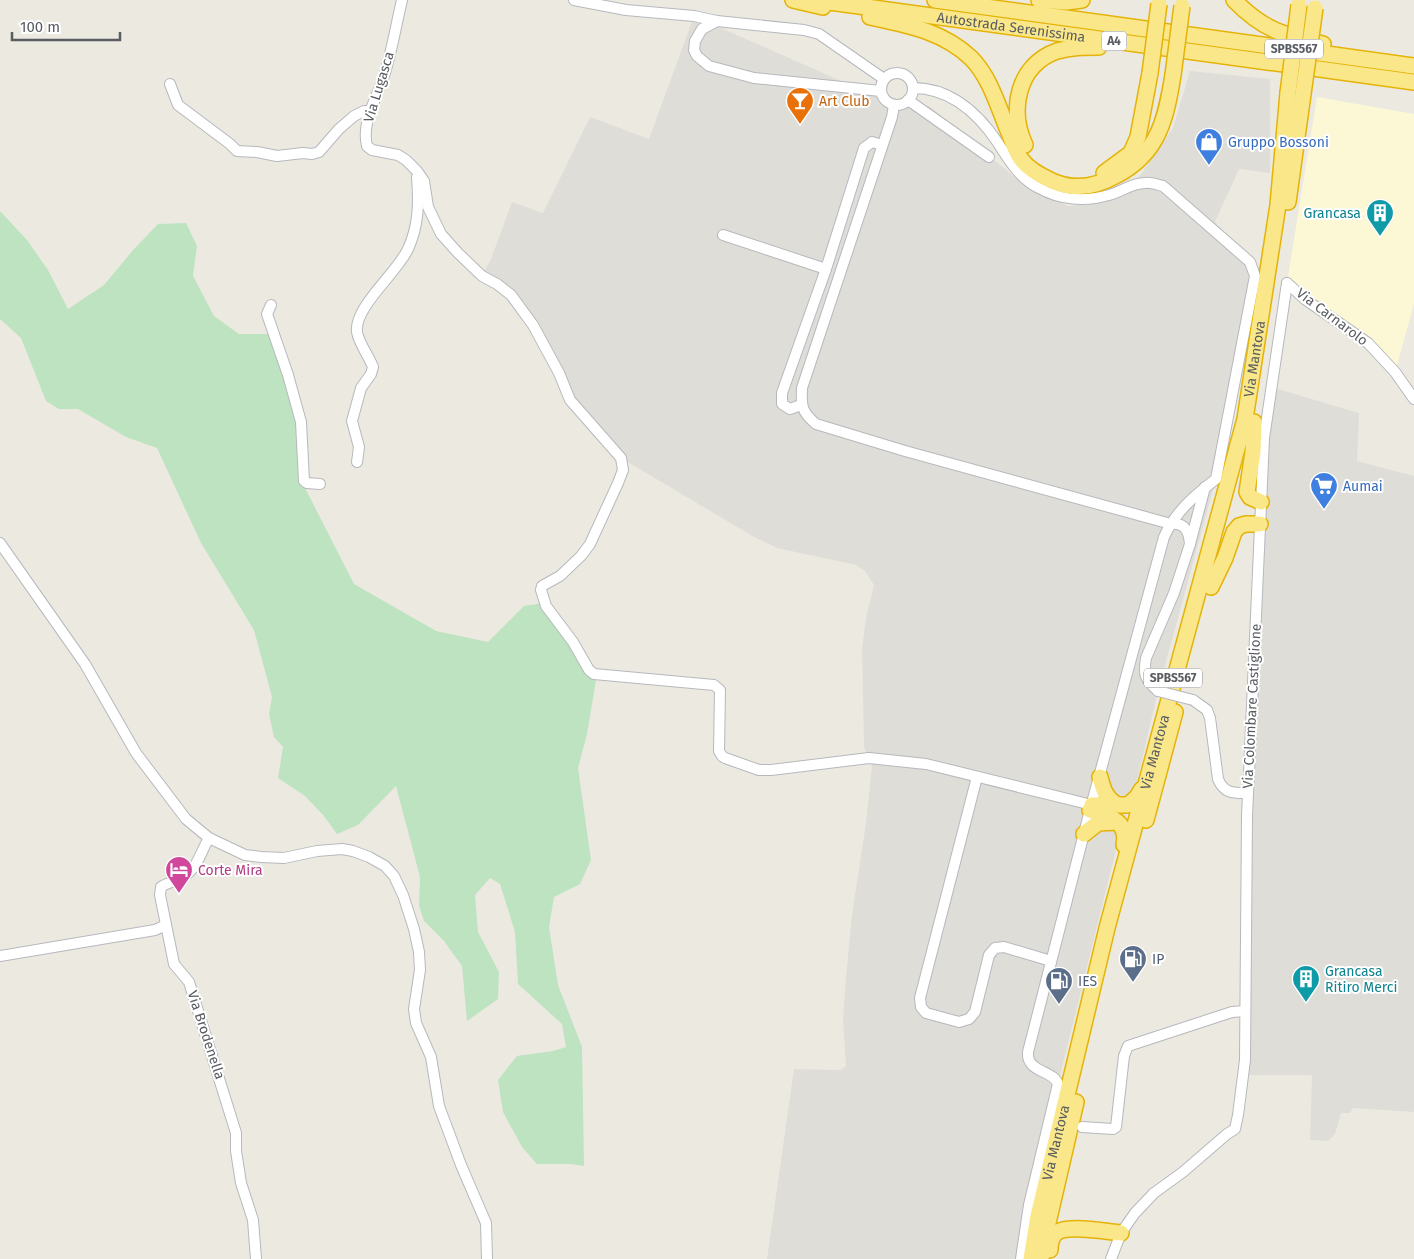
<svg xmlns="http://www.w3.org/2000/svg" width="1414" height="1259" viewBox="0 0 1414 1259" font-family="'Fira Sans',sans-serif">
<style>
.commercial{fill:#fcf7d5}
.industrial{fill:#dfddd8}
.green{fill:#bde3c0}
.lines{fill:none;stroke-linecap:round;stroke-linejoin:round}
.minor-casing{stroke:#b6b8bd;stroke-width:12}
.highway-casing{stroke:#e5b307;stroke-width:18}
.minor{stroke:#fff;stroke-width:10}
.highway{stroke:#f9e78a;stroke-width:15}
.minor-bridge-casing{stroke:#b6b8bd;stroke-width:12;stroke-linecap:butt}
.highway-bridge-casing{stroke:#e5b307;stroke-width:18;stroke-linecap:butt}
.minor-bridge{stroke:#fff;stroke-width:10}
.highway-bridge{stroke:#f9e78a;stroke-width:15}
.labels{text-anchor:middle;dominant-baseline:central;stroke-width:4;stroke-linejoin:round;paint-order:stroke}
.shield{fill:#fff;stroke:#8b8d90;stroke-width:1}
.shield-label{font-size:12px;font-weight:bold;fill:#595c61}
.street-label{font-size:14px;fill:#595c61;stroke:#fff}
.food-label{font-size:14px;fill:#c56008;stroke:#fff;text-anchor:start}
.shop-label{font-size:14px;fill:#366cbe;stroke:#fff;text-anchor:start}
.culture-label{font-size:14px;fill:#0d838f;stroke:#fff;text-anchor:end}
.hotel-label{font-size:14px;fill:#b23c85;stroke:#fff;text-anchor:start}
.service-label{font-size:14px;fill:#4e5e75;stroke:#fff;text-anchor:start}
</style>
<rect width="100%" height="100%" fill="#eceae0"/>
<!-- commercial -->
<path class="commercial" d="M1317 97 1414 114V304L1395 372 1368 343 1287 283Z"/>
<!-- industrial -->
<g class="industrial">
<path d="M694 16 877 97 929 106 1028 188 1068 206 1100 203 1128 193 1173 128 1190 71 1270 79V173L1239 169 1215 222 1250 262 1255 276 1216 479 1158 691 1132 803 1122 826 1058 1084 1021 1259H767L794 1069 840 1070 846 1066 843 1020 846 977 852 915 866 823 872 765 864 747 862 649 866 618 874 585 865 571 856 565 777 548 754 537 621 458 570 400 521 309 482 276 491 259 512 202 543 213 590 117 649 139Z"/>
<path d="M1271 387 1359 413 1357 461 1414 476V1112L1353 1108 1350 1113H1341L1335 1134 1328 1141 1310 1140 1312 1075H1244L1247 816Z"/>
</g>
<!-- green -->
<path class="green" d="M0 211 27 240 48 270 68 309 104 285 134 249 158 224 186 223 197 246 193 276 214 316 239 334H269L300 418 303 484 354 584 436 631 488 642 524 606 550 602 597 674 587 734 578 768 591 860 580 884 554 897 549 927 558 985 582 1047 584 1166 571 1164H537L522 1147 503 1112 498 1080 517 1056 553 1051 566 1047 562 1024 518 984 515 932 500 884 490 878 475 895 478 932 499 972 498 999 467 1021 462 966 444 941 424 921 419 906 420 877 396 786 358 825 337 834 324 816 305 796 278 778 283 747 274 737 269 714 272 697 254 630 201 543 157 448 126 437 78 409H59L46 401 21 338 0 319Z"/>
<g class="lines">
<defs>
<g id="minor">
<path d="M402 0C396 25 392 51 384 76 377 98 361 122 367 146L372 150 398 155 406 160 417 171 424 181 428 207 441 234 458 253 482 276 497 284 511 295 533 325 559 373 570 400 621 458 623 470 618 483 590 544 581 556 560 576 542 586 541 590 546 606 573 642 589 670 594 674 714 685 720 690 719 751 722 756 725 758 759 770H771L869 758 926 764 1092 805"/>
<path d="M574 0 626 10 694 16 717 21 804 30 819 34 884 79"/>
<path d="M717 21 702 29 695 41 694 50 697 56 709 66 754 78 881 91"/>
<circle cx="897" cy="89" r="16"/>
<path d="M170 84 178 105 230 144 237 151 257 152 277 156 303 153 312 154 319 152 339 129 354 116 364 111H371"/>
<path d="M913 88C951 88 978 113 998 143 1009 160 1020 179 1039 188 1060 200 1085 202 1109 195 1121 192 1131 183 1145 183 1151 182 1158 185 1163 186L1250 262 1255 276 1216 479C1194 496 1176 511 1164 537L1090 810 1028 1052C1026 1073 1054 1070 1058 1084L1029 1205 1021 1259"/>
<path d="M908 100 989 157"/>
<path d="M894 105 892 117 802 388C801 407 802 412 816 424L905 451 1171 524C1185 522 1189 532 1190 544"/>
<path d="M723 235 826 269"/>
<path d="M1287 283 1306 300 1368 343 1395 372 1414 399"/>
<path d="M271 305 267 314 288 375 301 422 304 481 307 483 320 484"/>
<path d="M801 405 790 409 782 404V393L826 269 864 148 872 142 882 145"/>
<path d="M357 462 359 447 352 421 361 388 371 374 373 367C369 356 359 344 357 332 354 307 397 273 408 249 419 225 419 202 417 177"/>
<path d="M0 543 85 664 136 753 186 819 209 838 245 855 261 857 284 858 317 851 342 849 353 851 369 857 385 866 394 876 403 895 414 929 419 952 420 970 414 1009 416 1023 431 1057 439 1106 461 1165 486 1223 487 1259"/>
<path d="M1158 691C1145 679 1143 676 1146 658L1174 593 1190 544 1205 487"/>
<path d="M1193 700 1207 710 1210 718 1218 779C1224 794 1234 793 1248 793"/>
<path d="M977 777 920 998 921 1007 926 1013 959 1022 969 1019 975 1012 989 955 995 948 1004 947 1051 961"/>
<path d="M209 838C200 853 198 868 183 877 175 882 168 882 161 887L160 895 174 964 189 982 236 1133V1151L241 1183 253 1220 256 1259"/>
<path d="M0 956 155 930 166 925"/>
<path d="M1082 1127 1113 1129 1116 1127 1124 1056 1128 1046 1232 1012 1245 1011"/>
<path d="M1111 1259 1121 1233 1135 1213 1154 1193 1183 1172 1227 1134 1235 1129 1238 1115 1245 1060 1247 816 1264 438 1287 283"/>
</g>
<g id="highway">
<path d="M793 0 823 7"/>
<path id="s1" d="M815 0 1414 82"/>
<path d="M935 0 1414 66"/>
<path d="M1039 0 1066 2 1082 0"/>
<path d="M1234 0C1263 30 1283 35 1323 44"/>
<path d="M870 17C907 25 943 31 971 58 991 78 999 110 1010 135 1013 143 1016 153 1021 159 1028 169 1041 176 1052 181 1074 191 1096 187 1117 175 1159 153 1166 118 1173 75"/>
<path d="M1025 145C1009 111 1017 65 1057 51 1071 47 1084 47 1099 47"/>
<path d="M1104 173 1131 153 1138 137 1150 73"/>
<path d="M1288 202 1303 94"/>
<path d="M1254 422 1253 452 1247 492 1250 497 1261 502"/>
<path d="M1211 587 1225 558 1234 532 1239 526 1246 524H1260"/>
<path d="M1100 777C1103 789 1105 797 1116 804"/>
<path d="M1092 805H1128L1137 797 1142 789"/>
<path d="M1090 810C1109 816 1129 821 1124 845"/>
<path d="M1146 820 1175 712"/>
<path d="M1084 834 1098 823 1117 822"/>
<path d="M1050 1250C1050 1245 1051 1239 1054 1235 1063 1223 1107 1232 1121 1233"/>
<path id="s2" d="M1031 1259 1038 1216 1107 928 1245 419 1278 205 1288 93"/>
<path d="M1041 1259 1044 1240 1076 1102"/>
</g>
</defs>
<!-- minor casing -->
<use href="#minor" class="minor-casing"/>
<!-- highway casing -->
<use href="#highway" class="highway-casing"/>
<!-- minor -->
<use href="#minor" class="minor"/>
<!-- highway -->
<use href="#highway" class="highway"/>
<defs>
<path id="minor-bridge" d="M1158 691 1193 700"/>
<g id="highway-bridge">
<path d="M1150 73 1159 4"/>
<path d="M1173 75 1182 6"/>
<path d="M1288 93 1299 5"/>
<path d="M1303 94 1315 8"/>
</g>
</defs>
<!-- minor-bridge casing -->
<use href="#minor-bridge" class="minor-bridge-casing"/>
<!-- highway-bridge casing -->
<use href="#highway-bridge" class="highway-bridge-casing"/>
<!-- minor-bridge -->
<use href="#minor-bridge" class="minor-bridge"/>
<!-- highway-bridge -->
<use href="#highway-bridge" class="highway-bridge"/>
</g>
<!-- icons -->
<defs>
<symbol id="bar-pin" viewBox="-11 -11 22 30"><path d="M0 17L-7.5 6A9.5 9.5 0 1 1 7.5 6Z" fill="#e8710a" stroke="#fff"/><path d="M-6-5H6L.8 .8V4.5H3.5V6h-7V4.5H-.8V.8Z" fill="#fff"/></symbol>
<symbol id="shop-pin" viewBox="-11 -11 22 30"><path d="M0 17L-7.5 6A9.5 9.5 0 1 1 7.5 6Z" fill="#3f7fe0" stroke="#fff"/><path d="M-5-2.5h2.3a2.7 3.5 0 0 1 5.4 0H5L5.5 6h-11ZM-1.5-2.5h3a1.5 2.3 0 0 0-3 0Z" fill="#fff"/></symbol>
<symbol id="building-pin" viewBox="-11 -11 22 30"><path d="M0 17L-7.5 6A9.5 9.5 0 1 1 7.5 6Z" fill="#0f9aa8" stroke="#fff"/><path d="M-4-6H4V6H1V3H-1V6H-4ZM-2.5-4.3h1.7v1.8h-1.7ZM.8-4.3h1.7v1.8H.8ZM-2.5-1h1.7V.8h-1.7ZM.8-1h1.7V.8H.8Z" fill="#fff"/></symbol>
<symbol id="supermarket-pin" viewBox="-11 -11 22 30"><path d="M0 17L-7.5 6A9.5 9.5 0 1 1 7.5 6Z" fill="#3f7fe0" stroke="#fff"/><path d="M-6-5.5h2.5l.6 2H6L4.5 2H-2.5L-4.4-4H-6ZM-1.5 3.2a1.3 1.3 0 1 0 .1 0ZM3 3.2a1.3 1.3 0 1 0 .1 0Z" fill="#fff"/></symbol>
<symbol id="hotel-pin" viewBox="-11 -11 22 30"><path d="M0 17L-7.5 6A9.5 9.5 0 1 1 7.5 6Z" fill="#d1479c" stroke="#fff"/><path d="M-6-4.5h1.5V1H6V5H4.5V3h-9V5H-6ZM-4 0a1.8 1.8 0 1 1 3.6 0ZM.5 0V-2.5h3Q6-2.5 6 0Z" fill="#fff"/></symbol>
<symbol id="fuel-pin" viewBox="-11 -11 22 30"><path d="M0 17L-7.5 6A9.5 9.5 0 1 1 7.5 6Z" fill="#5c6f8a" stroke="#fff"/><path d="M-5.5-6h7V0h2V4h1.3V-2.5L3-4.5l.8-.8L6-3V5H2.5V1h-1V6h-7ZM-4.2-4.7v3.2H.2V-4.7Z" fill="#fff"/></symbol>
</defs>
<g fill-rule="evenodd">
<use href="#bar-pin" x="784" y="85" width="32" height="43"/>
<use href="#shop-pin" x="1193" y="126" width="32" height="43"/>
<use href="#building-pin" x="1364" y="197" width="32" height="43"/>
<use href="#supermarket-pin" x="1308" y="470" width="32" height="43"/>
<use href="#hotel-pin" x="163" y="854" width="32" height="43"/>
<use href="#fuel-pin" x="1117" y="943" width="32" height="43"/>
<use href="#building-pin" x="1290" y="963" width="32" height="43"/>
<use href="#fuel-pin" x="1043" y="965" width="32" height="43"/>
</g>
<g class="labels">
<!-- shield labels -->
<g class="shield">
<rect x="1101.5" y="31.5" width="25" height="19" rx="4"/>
<rect x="1265" y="39.5" width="58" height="19" rx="4"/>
<rect x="1144" y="668.5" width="58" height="19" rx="4"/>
</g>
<g class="shield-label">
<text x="1114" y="41">A4</text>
<text x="1294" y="49">SPBS567</text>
<text x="1173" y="678">SPBS567</text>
</g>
<!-- street labels -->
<g class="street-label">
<text stroke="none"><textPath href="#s1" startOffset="198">Autostrada Serenissima</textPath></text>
<text transform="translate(379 87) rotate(-73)">Via Lugasca</text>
<text transform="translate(1332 317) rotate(37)">Via Carnarolo</text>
<text stroke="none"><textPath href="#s2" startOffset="928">Via Mantova</textPath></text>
<text transform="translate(1252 706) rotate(-87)">Via Colombare Castiglione</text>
<text stroke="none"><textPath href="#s2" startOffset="522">Via Mantova</textPath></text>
<text transform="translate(206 1035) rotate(72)">Via Brodenella</text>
<text stroke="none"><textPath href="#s2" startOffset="119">Via Mantova</textPath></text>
</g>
<!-- food labels -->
<g class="food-label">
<text x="819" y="101">Art Club</text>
</g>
<!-- shop labels -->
<g class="shop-label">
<text x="1228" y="142">Gruppo Bossoni</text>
<text x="1343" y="486">Aumai</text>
</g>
<!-- culture labels -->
<g class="culture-label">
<text x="1361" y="213">Grancasa</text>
<text x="1325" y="971" text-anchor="start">Grancasa<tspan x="1325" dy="16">Ritiro Merci</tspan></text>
</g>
<!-- hotel labels -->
<g class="hotel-label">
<text x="198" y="870">Corte Mira</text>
</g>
<!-- service labels -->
<g class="service-label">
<text x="1152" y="959">IP</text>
<text x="1078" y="981">IES</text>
</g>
</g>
<!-- scale -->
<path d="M12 32v8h108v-8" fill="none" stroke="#595c61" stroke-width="2.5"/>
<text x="20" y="32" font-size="15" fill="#595c61" stroke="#ffffff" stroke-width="4" paint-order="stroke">100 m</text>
</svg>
